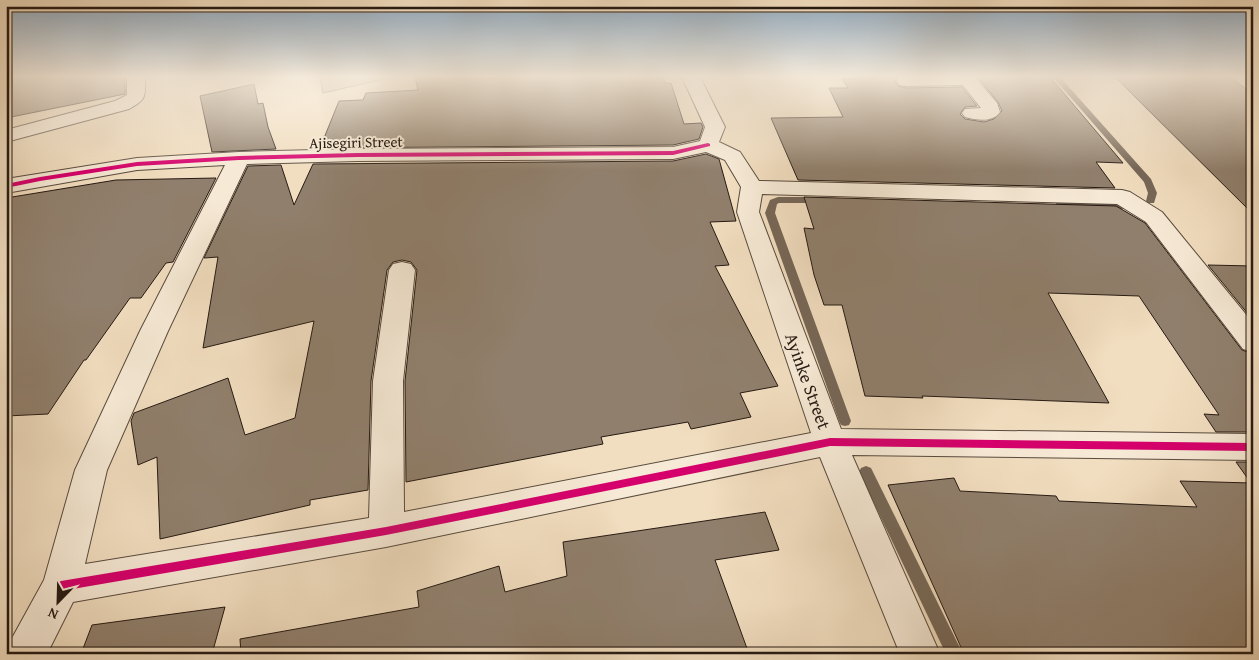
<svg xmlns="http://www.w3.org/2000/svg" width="1259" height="660" viewBox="0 0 1259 660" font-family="'Gentium Book Plus',serif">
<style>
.green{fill:#cebca2;stroke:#7a6b5a}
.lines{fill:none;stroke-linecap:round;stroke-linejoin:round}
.stream{fill:#766757;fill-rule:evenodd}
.building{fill:#907f6c;stroke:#261a13}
.minor-casing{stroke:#594b3e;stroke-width:2}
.minor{fill:#f6e9d5;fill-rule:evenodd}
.cycleway-casing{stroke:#f6e9d5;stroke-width:3}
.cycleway{fill:#d6006c;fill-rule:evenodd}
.labels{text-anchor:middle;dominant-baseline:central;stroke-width:4;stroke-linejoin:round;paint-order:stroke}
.far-street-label{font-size:15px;fill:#261a13;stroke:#f6e9d5}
.street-label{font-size:18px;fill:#261a13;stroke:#f6e9d5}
</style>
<rect width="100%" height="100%" fill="#f1ddbf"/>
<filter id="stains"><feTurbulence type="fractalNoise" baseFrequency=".004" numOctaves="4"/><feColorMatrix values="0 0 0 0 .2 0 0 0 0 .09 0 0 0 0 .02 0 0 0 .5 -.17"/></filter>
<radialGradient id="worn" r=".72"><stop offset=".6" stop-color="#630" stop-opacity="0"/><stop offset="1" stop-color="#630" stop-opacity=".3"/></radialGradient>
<!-- green -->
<path class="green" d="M320 77H392L323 93Z"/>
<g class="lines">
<!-- stream -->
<g class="stream">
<path d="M1053 77H1060L1151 179 1157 193 1154 203H1148L1146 201 1148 193 1144 182Z"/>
<path d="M778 197H820L825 200 820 203H779L777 204 775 213 851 421 849 425 845 426 841 425 839 421 765 213 770 200Z"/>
<path d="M1059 202 1126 203 1131 206 1126 209 1056 207V203Z"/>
<path d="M866 466 871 468 963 654H946L859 472 861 468Z"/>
</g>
</g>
<!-- building -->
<g class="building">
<path d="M6 77H125V94L6 118Z"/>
<path d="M415 77H663L665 83H671L684 124 701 123 703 127 699 139 673 145 320 148 339 101 363 100 366 93 418 90Z"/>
<path d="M897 77 895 81 898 86 906 88 962 87 977 106 965 107 960 114 965 119 984 122 994 119 1002 111 998 102 978 77H1050L1123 163 1096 162 1115 188 798 180 771 118 843 117 829 88H848L842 79Z"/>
<path d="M1115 77H1230L1253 94V214Z"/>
<path d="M254 84 258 104 263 103 268 127 276 149 212 152 200 96Z"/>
<path d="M706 154 719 159 736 221 710 222 729 265 715 266 778 386 740 393 751 417 691 429 688 422 601 437 603 444 406 482 405 381 417 270 411 262 402 260 393 262 387 270 371 381 368 490 310 500V505L160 539 157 457 138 465 131 421 134 413 228 378 245 435 295 418 314 321 203 348 218 257 204 258 248 166 281 165 294 205 313 164 673 161Z"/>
<path d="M216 178 173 262 166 263 141 298H130L86 360H84L48 414 6 416V198L116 180Z"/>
<path d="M804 197 1116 206 1145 223 1242 350 1253 354V432H1216L1204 414 1219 415 1139 296 1048 293 1109 403 922 396 923 398 865 396 842 305H824L814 275 804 228 814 229Z"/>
<path d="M1208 265 1253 266V320Z"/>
<path d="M1236 462H1253V654H964L888 485 954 478 960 491 1056 496 1059 501 1197 507 1180 481 1251 483Z"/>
<path d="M765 512 779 550 715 560 749 654H241L240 639 419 607 417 591 499 566 505 592 567 576 563 542Z"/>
<path d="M225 607 212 654H81L92 625Z"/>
</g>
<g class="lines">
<defs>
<g id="minor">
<path d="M127 77H145C145 97 147 99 129 109L6 142V130L115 101 127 95Z"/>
<path d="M682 77H700L725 127 719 142 740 152 759 181 1122 190 1130 192 1162 212 1253 323V352L1243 349 1146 222 1117 204 762 194 759 212 841 429 1253 434V460L852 455 940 654H900L820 457 386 547 73 602 47 654H6L11 640 44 580 75 470 140 331 225 165 137 170 6 193V179L137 158 239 152 357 149 673 147 700 141 705 127ZM706 152 725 160 741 187 737 212 811 433 404 512 403 381 415 270 411 264 402 262 393 264 389 270 373 381 369 518 85 564 107 470 168 331 247 164 357 161 673 159Z"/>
<path d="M900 77H975L997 103 1000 112C993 123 976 120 965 117L962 113 965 109 981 108 963 85 906 86 900 85 897 81Z"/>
</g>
</defs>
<!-- minor casing -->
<use href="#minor" class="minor-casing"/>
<!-- minor -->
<use href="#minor" class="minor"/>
<defs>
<g id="cycleway">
<path d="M708 143 710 144V146L673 155 357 157 239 160 137 166 40 181 6 188V184L40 177 137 162 239 156 357 153 673 151Z"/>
<path d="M830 438 1253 443V451L830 446 386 535 61 591 57 589 56 586 57 583 61 581 386 527Z"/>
</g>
</defs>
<!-- cycleway casing -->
<use href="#cycleway" class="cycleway-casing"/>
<!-- cycleway -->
<use href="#cycleway" class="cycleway"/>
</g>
<!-- sky -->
<linearGradient id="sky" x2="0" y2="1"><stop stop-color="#90aac0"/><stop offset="0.45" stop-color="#f9f0e2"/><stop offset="1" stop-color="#f9f0e2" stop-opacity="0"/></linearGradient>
<rect width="1259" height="170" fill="url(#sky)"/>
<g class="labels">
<!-- far-street labels -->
<g class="far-street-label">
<text transform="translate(356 142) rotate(-1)">Ajisegiri Street</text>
</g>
<!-- street labels -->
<g class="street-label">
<text transform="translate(808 381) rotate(70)">Ayinke Street</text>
</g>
</g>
<!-- margin -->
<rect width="1259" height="660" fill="none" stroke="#f1ddbf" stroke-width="25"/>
<rect x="8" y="8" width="1244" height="645" fill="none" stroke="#261a13" stroke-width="2.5"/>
<rect x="12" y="12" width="1234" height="635" fill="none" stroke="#261a13"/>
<!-- north arrow -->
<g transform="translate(58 602) rotate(203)" stroke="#f6e9d5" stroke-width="4" paint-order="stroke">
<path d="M0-4L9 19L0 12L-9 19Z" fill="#261a13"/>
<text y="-8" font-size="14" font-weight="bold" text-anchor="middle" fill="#261a13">N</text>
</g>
<rect width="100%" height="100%" filter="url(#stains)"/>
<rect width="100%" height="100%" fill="url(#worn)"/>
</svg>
